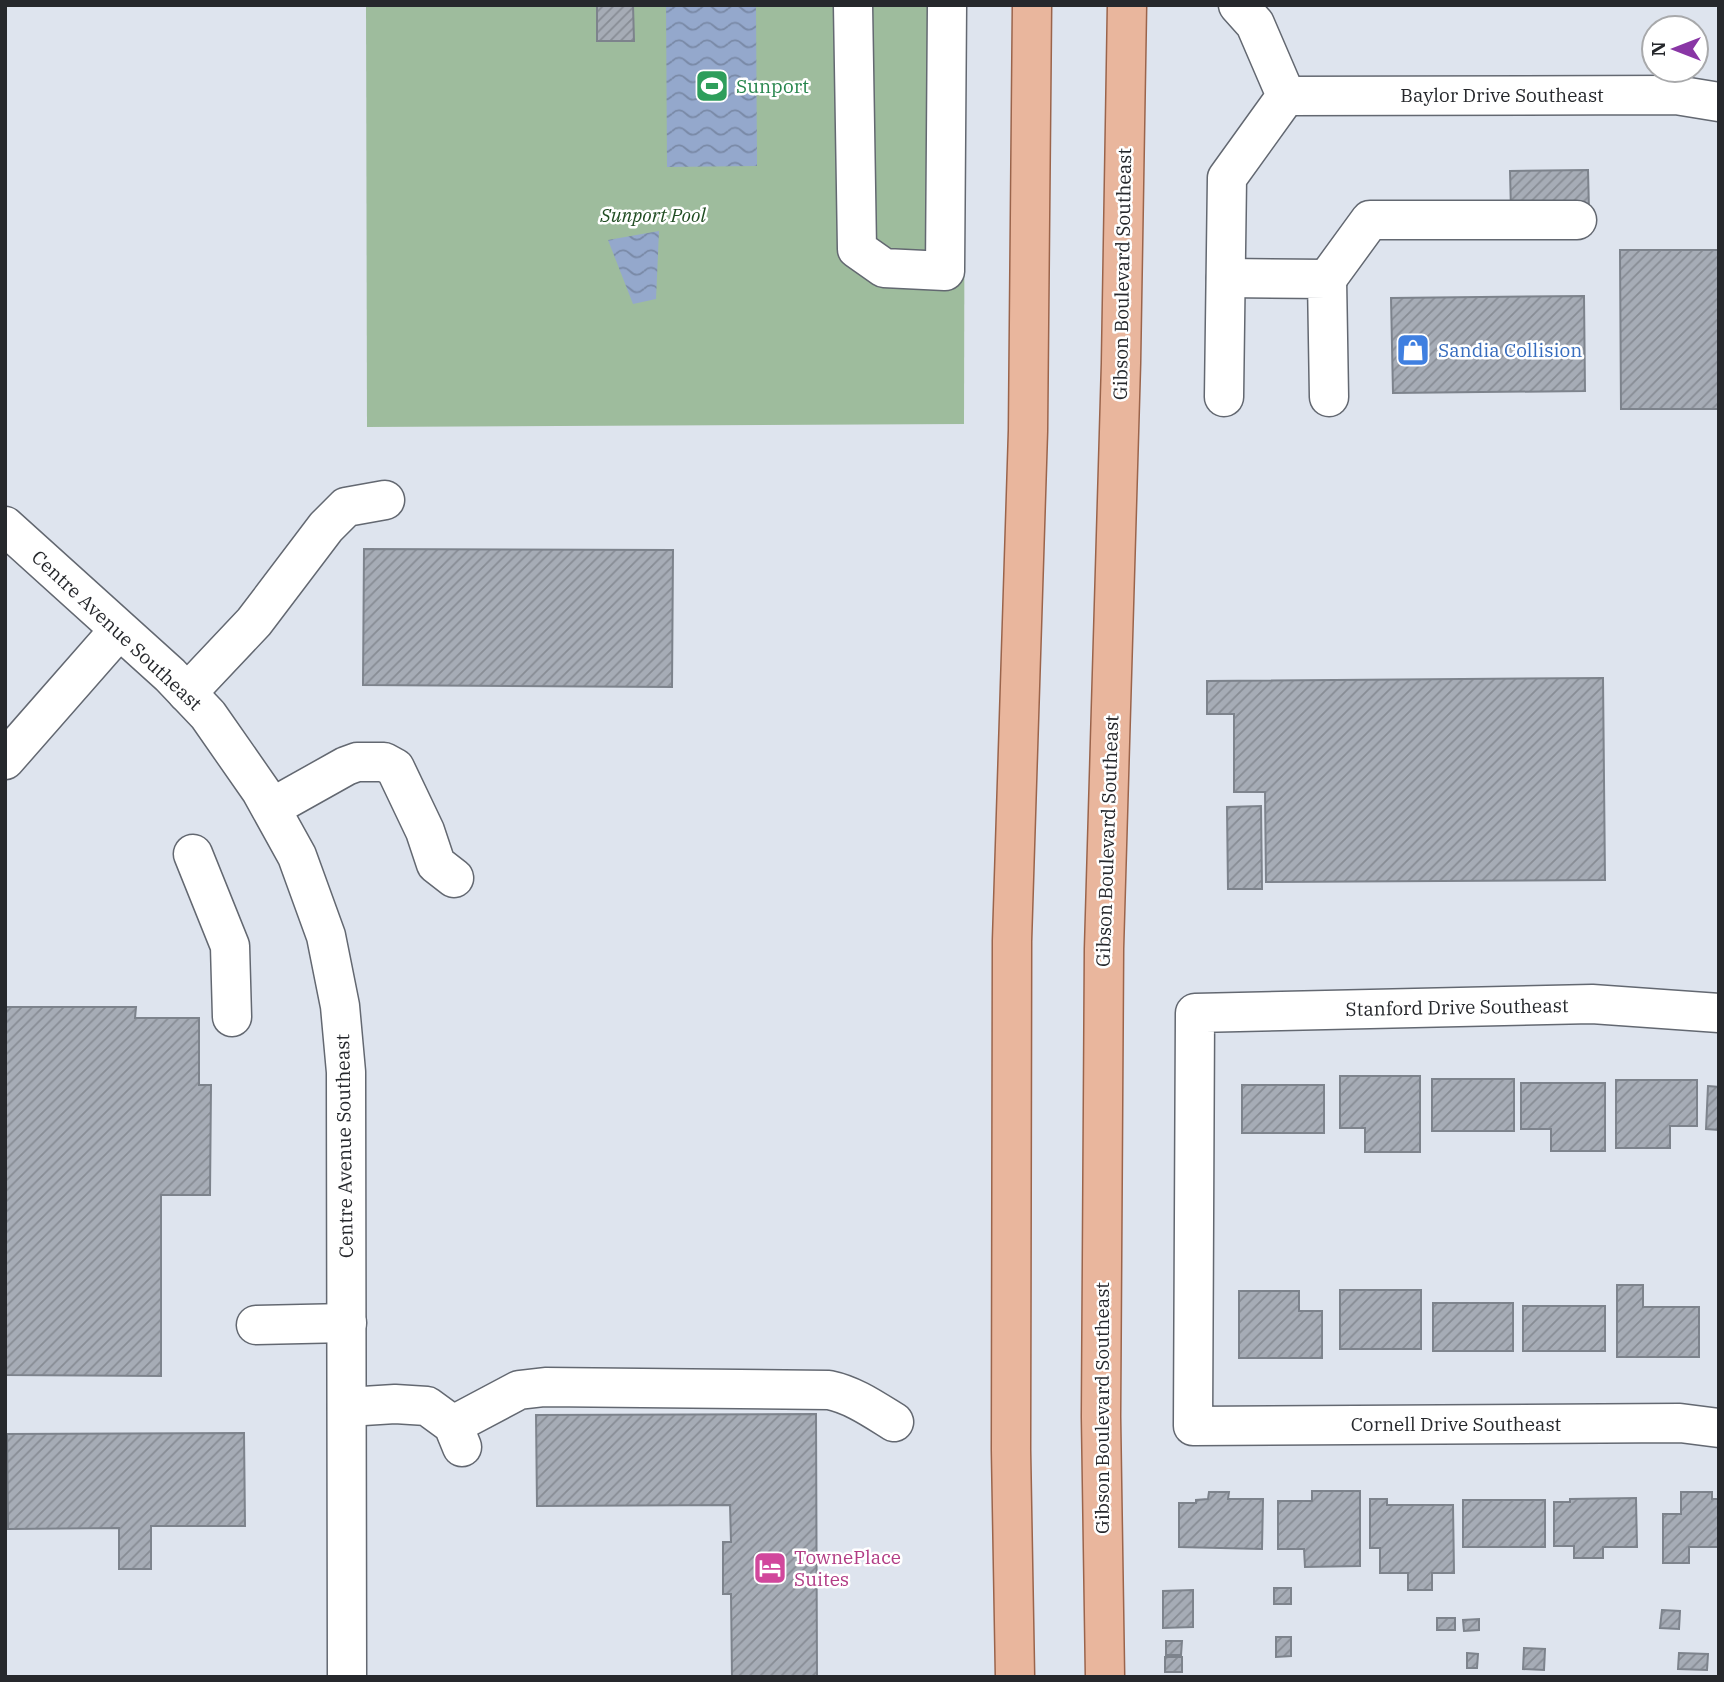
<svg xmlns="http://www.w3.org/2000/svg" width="1724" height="1682" viewBox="0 0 1724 1682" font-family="'IBM Plex Serif',serif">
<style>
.green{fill:#9ebc9d}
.water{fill:url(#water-waves)}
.building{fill:url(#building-hatch);stroke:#7d838c;stroke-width:2}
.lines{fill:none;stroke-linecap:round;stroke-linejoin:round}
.minor-casing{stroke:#636871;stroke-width:41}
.major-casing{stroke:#9b644b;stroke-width:41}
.minor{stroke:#fff;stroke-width:38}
.major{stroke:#e9b69d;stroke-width:38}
.labels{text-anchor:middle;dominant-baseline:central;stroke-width:5;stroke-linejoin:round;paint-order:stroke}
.leisure-label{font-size:19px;fill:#27864d;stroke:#fff;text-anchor:start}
.street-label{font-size:19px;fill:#26282c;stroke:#fff}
.park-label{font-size:19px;font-style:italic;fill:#204d22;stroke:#fff}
.shop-label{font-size:19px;fill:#366cbe;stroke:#fff;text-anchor:start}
.hotel-label{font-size:19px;fill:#b23c85;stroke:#fff;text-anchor:start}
</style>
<defs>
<pattern id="water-waves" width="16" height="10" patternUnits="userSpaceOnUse" patternTransform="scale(1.75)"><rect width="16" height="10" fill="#94a8cc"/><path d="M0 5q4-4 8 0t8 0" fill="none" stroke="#7989a6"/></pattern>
<pattern id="building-hatch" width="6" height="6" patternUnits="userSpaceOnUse" patternTransform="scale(1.75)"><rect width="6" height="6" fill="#a6acb6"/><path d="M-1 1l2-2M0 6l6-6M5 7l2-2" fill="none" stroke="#878c94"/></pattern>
</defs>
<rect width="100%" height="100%" fill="#dee4ee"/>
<!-- green -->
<path class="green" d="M366 5H965L964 424 367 427Z"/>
<!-- water -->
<g class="water">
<path d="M666 5H756L757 166 667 167Z"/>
<path d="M659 231 656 299 633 304 608 240Z"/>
</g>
<!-- building -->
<g class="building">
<path d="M597 5H633L634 41H597Z"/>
<path d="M1588 170 1589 210 1511 211 1510 171Z"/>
<path d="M1620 250H1719V409H1621Z"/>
<path d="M1584 296 1585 391 1393 393 1391 298Z"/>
<path d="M364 549 673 550 672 687 363 685Z"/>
<path d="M1603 678 1605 880 1266 882 1265 792H1234V714H1207V681Z"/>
<path d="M1261 806 1262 889H1228L1227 807Z"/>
<path d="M5 1007H136L135 1018H199V1085H211L210 1195H161V1376L5 1375Z"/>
<path d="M1340 1076H1420V1152H1365V1128H1340Z"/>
<rect x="1432" y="1079" width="82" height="52"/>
<path d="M1616 1080H1697V1126H1670V1148H1616Z"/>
<path d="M1521 1083H1605V1151H1551V1129H1521Z"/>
<rect x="1242" y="1085" width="82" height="48"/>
<path d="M1708 1086 1719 1087V1130L1706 1129Z"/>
<path d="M1617 1285H1643V1307H1699V1357H1617Z"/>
<rect x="1340" y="1290" width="81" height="59"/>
<path d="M1239 1291H1299V1311H1322V1358H1239Z"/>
<rect x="1433" y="1303" width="80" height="48"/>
<rect x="1523" y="1306" width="82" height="45"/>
<path d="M816 1414 817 1677H732L731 1594H723V1542H731L730 1505 537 1506 536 1415Z"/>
<path d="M244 1433 245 1526H151V1569H119V1528L8 1529 7 1434Z"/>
<path d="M1312 1491H1360V1566L1305 1567 1304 1549H1278V1501H1312Z"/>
<path d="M1209 1492H1229L1228 1499H1263L1262 1549 1179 1547V1503H1196V1500L1208 1499Z"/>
<path d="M1681 1492H1712V1499H1719V1547H1689V1563H1663V1514H1681Z"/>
<path d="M1636 1498 1637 1547H1603V1558H1574V1546H1554V1502H1570V1499Z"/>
<path d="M1370 1499H1387V1505H1453L1454 1573H1432V1590H1408V1573H1380V1548H1370Z"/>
<rect x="1463" y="1500" width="82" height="47"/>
<rect x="1274" y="1588" width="17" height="16"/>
<path d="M1193 1590V1627L1163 1628V1591Z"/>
<path d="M1662 1610 1680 1611 1679 1629 1660 1628Z"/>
<rect x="1437" y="1618" width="18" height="12"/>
<path d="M1479 1619V1630L1464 1631 1463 1620Z"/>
<path d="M1276 1637H1291V1656L1276 1657Z"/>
<path d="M1166 1641H1182L1181 1655H1166Z"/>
<path d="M1524 1648 1545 1649 1544 1670 1523 1669Z"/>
<path d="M1467 1653 1478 1654 1477 1668H1467Z"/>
<path d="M1679 1653 1708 1654 1707 1670 1678 1669Z"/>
<rect x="1165" y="1657" width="17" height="15"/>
</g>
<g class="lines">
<defs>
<g id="minor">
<path d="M853 5 857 249 884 268 945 271 947 5"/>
<path d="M1286 96 1676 95 1719 102"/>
<path d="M1226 278 1327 279 1329 397"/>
<path d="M1327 279 1370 220H1577"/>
<path d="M1224 397 1227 178 1286 96 1255 24 1238 5"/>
<path d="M5 526 170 675 208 715 261 791 297 856 326 936 340 1006 346 1072 347 1677"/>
<path d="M187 693 254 622 326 527 346 507 385 500"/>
<path d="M5 760 119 630"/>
<path d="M271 808 346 766 357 762H384L395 768 425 831 436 864 454 878"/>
<path d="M193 854 230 946 232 1017"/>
<path d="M1719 1013 1592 1004 1195 1013 1193 1426 1680 1423 1719 1428"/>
<path d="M256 1325 347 1323"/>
<path d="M347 1407 395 1404 427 1406 453 1425 462 1447"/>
<path d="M453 1425 519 1390 545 1387 829 1390C853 1395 873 1409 894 1422"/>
</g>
<g id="major">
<path d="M1015 1677 1011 1450 1012 941 1028 431 1032 5"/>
<path d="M1105 1677 1101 1417 1104 949 1121 363 1127 5"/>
</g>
</defs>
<!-- minor casing -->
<use href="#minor" class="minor-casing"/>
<!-- major casing -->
<use href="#major" class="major-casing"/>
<!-- minor -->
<use href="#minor" class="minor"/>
<!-- major -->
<use href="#major" class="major"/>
</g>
<!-- icons -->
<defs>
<symbol id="stadium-square" viewBox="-11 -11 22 22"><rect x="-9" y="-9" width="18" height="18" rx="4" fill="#2e9e5b" stroke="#fff"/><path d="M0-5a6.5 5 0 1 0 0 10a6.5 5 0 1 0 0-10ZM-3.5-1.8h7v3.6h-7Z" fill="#fff"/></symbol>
<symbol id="shop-square" viewBox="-11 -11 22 22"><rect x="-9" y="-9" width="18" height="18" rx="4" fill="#3f7fe0" stroke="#fff"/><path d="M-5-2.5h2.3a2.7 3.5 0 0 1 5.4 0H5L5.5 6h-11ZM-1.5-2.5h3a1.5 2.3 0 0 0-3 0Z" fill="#fff"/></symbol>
<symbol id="hotel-square" viewBox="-11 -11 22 22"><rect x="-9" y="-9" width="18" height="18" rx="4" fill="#d1479c" stroke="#fff"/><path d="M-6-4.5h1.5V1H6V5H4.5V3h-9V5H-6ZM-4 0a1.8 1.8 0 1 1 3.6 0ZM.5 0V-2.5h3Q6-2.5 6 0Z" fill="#fff"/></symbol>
</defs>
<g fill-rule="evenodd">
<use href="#stadium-square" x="693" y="67" width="38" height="38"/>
<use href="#shop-square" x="1394" y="331" width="38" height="38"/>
<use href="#hotel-square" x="751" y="1549" width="38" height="38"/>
</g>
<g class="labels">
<!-- leisure labels -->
<g class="leisure-label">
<text x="736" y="86">Sunport</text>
</g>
<!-- street labels -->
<g class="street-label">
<text x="1502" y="95">Baylor Drive Southeast</text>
<text transform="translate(1122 274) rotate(-89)">Gibson Boulevard Southeast</text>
<text transform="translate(117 630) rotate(43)">Centre Avenue Southeast</text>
<text transform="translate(1107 841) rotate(-88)">Gibson Boulevard Southeast</text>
<text transform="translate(1457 1007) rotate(-1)">Stanford Drive Southeast</text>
<text transform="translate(344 1146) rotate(-91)">Centre Avenue Southeast</text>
<text transform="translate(1102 1408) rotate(-90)">Gibson Boulevard Southeast</text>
<text x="1456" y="1424">Cornell Drive Southeast</text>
</g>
<!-- park labels -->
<g class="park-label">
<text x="653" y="215">Sunport Pool</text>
</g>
<!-- shop labels -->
<g class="shop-label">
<text x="1438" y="350">Sandia Collision</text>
</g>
<!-- hotel labels -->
<g class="hotel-label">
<text x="794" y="1557">TownePlace<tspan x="794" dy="22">Suites</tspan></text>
</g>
</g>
<!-- border -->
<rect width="1724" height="1682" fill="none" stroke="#26282c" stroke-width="14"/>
<!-- north arrow -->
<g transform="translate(1675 49) rotate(270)"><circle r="33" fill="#ffffff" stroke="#a8a9ab" stroke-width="2"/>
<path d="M0-5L12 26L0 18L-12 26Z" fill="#8936a5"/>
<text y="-10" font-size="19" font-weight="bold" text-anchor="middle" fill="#26282c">N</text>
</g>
</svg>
